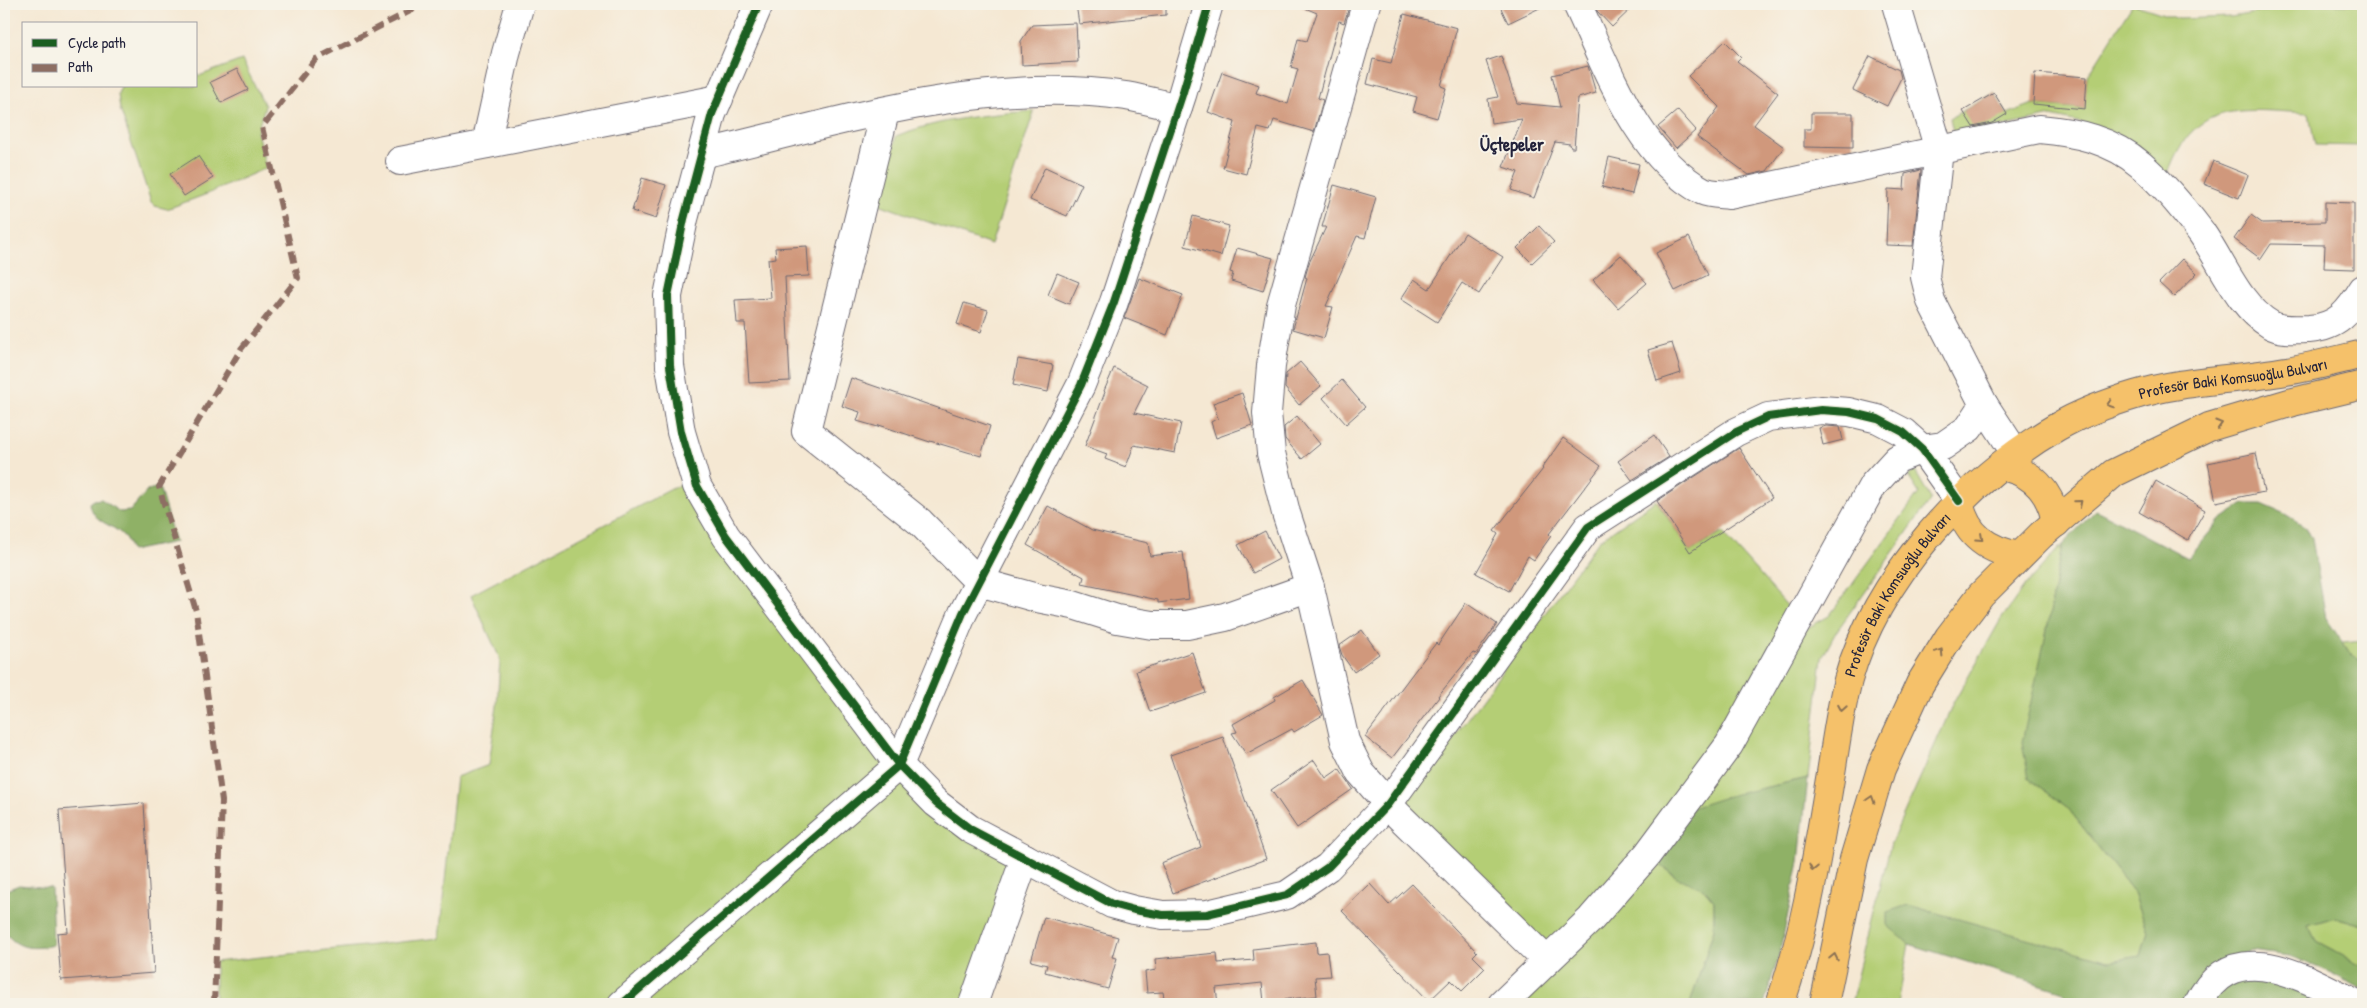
<svg xmlns="http://www.w3.org/2000/svg" width="2367" height="1008" viewBox="0 0 2367 1008" font-family="'Patrick Hand',sans-serif">
<style>
.green{fill:#b4ce74;stroke:#6b7858}
.forest{fill:#8fb166;stroke:#586a50}
.building{fill:#d0987b}
.lines{fill:none;stroke-linecap:round;stroke-linejoin:round}
.minor-casing{stroke:#6c6770;stroke-width:30}
.major-casing{stroke:#6c6770;stroke-width:30}
.minor{stroke:#fff;stroke-width:28}
.major{stroke:#f5c16b;stroke-width:28}
.quiet{stroke:#8d6e63;stroke-width:6;stroke-dasharray:12 6;stroke-linecap:butt}
.cycleway-casing{stroke:#f7f3e8;stroke-width:11}
.cycleway{stroke:#1b5e20;stroke-width:8}
.oneway{stroke:#8c7253}
.labels{text-anchor:middle;dominant-baseline:central;stroke-width:4;stroke-linejoin:round;paint-order:stroke}
.street-label{font-size:16px;fill:#22223b;stroke:#f7f3e8}
.neighbourhood-label{font-size:18px;font-weight:bold;fill:#22223b;stroke:#f7f3e8}
</style>
<rect width="100%" height="100%" fill="#f7f3e8"/>
<filter id="ink" filterUnits="userSpaceOnUse"><feTurbulence type="fractalNoise" baseFrequency=".02" numOctaves="2"/><feDisplacementMap in="SourceGraphic" scale="10" xChannelSelector="R" yChannelSelector="G"/><feConvolveMatrix kernelMatrix="1 2 1 2 8 2 1 2 1" color-interpolation-filters="sRGB"/></filter>
<filter id="wash" filterUnits="userSpaceOnUse"><feTurbulence type="fractalNoise" baseFrequency=".0096" numOctaves="4" result="noise"/><feDisplacementMap in="SourceGraphic" scale="20" xChannelSelector="R" yChannelSelector="G"/><feGaussianBlur stdDeviation="1.12" result="paint"/><feColorMatrix in="noise" values="0 0 0 0 0 0 0 0 0 0 0 0 0 0 0 0 0 1.4 0 .05"/><feComposite in="paint" operator="in"/></filter>
<g filter="url(#wash)">
<rect width="100%" height="100%" fill="#f5e8d3"/>
<!-- green -->
<g class="green">
<path d="M2133 4 2179 19 2231 17 2308 4H2363V146L2315 145 2309 113C2242 110 2195 98 2168 173L2091 125 2051 116 1954 137 1950 118 1994 93 2007 114 2033 104 2084 109 2087 77Z"/>
<path d="M242 60 265 106 257 132 266 168 207 194 167 209 155 206 151 202 120 109 118 94 121 86H196V72L199 76Z"/>
<path d="M1034 111 991 245 879 204 896 136C940 119 988 114 1034 111Z"/>
<path d="M1915 471 1931 499 1836 632 1822 658 1808 778 1763 788 1647 855 1678 878 1704 889 1714 901V929L1690 1004H1502L1547 961 1397 814 1599 540 1656 500 1690 552 1722 532 1798 618 1787 639 1829 616 1919 493 1908 476Z"/>
<path d="M694 477 899 765 1025 858 973 1004H215V962L439 938 456 777 489 765 497 706 500 659 471 595Z"/>
<path d="M2062 545 2047 630 2029 779 2067 807 2133 891 2148 931 2141 956 2109 962 1908 905 1888 925 1909 944 1898 1004H1851L1891 843 1954 702 2000 621 2026 584Z"/>
<path d="M2363 640V662L2351 655 2343 642Z"/>
<path d="M2335 917 2363 925V966L2316 941 2308 925Z"/>
</g>
<!-- forest -->
<g class="forest">
<path d="M159 487 175 542 131 551C129 547 128 542 126 539 115 523 93 525 90 503L94 500 101 499 120 512 130 511 148 490Z"/>
<path d="M2244 504H2262L2285 514 2306 527 2312 539 2326 618 2351 655 2363 662V925L2335 917 2308 925 2316 941 2363 966V990L2331 973 2290 956 2251 951 2223 960 2185 1004H2076L2061 991 1909 944 1887 925V912L1908 905 2109 961 2141 956 2148 931 2133 891 2067 807 2029 779 2022 742 2047 630 2062 545 2096 510 2188 558 2220 520Z"/>
<path d="M1808 778 1799 862 1780 951 1764 1004H1690L1714 929V901L1704 889 1678 878 1647 855 1679 812 1732 795Z"/>
<path d="M19 885 51 888 53 945C32 950 17 949 4 931V891Z"/>
<path d="M2263 976 2335 1004H2211L2224 985Z"/>
</g>
<g id="blocks">
<!-- building -->
<g class="building">
<path d="M1076 4H1166V15L1079 24Z"/>
<path d="M1298 4H1350L1344 23 1339 21 1318 98 1323 100 1314 132 1274 120 1270 131 1258 128 1246 174 1223 168 1235 122 1208 112 1222 72 1259 85 1256 93 1288 104 1298 69 1291 67 1298 39 1307 41 1317 13 1298 5Z"/>
<path d="M1499 4H1548L1508 23Z"/>
<path d="M1594 4H1636L1612 27 1597 11Z"/>
<path d="M1404 14 1457 28 1441 86 1446 88 1437 118 1413 111 1417 97 1367 84 1373 59 1391 63Z"/>
<path d="M1076 23 1078 62 1022 65 1021 41 1032 25Z"/>
<path d="M1725 41 1741 57 1737 61 1778 93 1754 125 1784 147 1767 171 1749 175 1697 137 1719 107 1688 76Z"/>
<path d="M1501 56 1517 103 1560 107 1552 75 1588 66 1596 93 1578 98 1574 148H1571L1570 144 1555 142 1534 198 1511 190 1518 172 1503 167 1522 119 1491 123 1488 99 1498 97 1486 61Z"/>
<path d="M1870 56 1899 70 1901 78 1887 106 1853 90Z"/>
<path d="M237 69 248 90 221 103 210 82Z"/>
<path d="M2035 73 2087 77 2085 109 2033 104Z"/>
<path d="M1994 93 2007 114 1992 123 1973 127 1963 111Z"/>
<path d="M1678 110 1696 130 1676 148 1658 127Z"/>
<path d="M1811 113H1853V148L1804 147V129H1811Z"/>
<path d="M198 156 213 178 184 196 170 174Z"/>
<path d="M1609 157 1639 164 1632 194 1602 187Z"/>
<path d="M2213 161 2248 175 2239 198 2204 184Z"/>
<path d="M1045 167 1082 184 1067 216 1030 200Z"/>
<path d="M1921 170 1913 246 1886 245 1888 189 1904 190 1905 174Z"/>
<path d="M642 178 666 185 656 219 632 211Z"/>
<path d="M1334 185 1376 197 1365 238 1357 236 1326 306 1333 307 1324 338 1293 329 1307 278 1305 277 1309 263 1326 227H1322Z"/>
<path d="M2325 202 2354 203V269L2324 268 2325 245 2271 244 2261 259 2234 239 2251 215 2262 223 2325 222Z"/>
<path d="M1193 216 1229 226 1221 256 1185 246Z"/>
<path d="M1539 226 1554 242 1532 263 1517 248Z"/>
<path d="M1465 233 1503 257 1479 294 1462 283 1437 322 1401 299 1414 279 1429 289Z"/>
<path d="M1689 237 1708 275 1675 291 1656 253Z"/>
<path d="M807 246 809 276 785 277 790 381 749 383 745 323H737L735 300 771 298 768 259 776 258 775 248Z"/>
<path d="M1237 248 1273 258 1263 291 1231 281 1233 273 1230 272Z"/>
<path d="M1621 255 1647 283 1618 308 1593 280Z"/>
<path d="M2182 259 2197 273 2174 297 2159 283Z"/>
<path d="M1057 273 1079 282 1069 304 1048 295Z"/>
<path d="M1139 278 1183 295 1167 335 1124 318Z"/>
<path d="M964 303 988 310 981 332 957 324Z"/>
<path d="M1672 343 1681 373 1657 381 1648 350Z"/>
<path d="M1018 359 1053 365 1048 392 1013 385Z"/>
<path d="M1300 362 1321 386 1299 405 1285 388 1286 374Z"/>
<path d="M1114 368 1148 385 1134 413 1181 423 1175 453 1134 445 1126 467 1105 459 1107 454 1085 446 1105 392 1104 391Z"/>
<path d="M851 378 990 426 981 456 930 441V442L879 425 878 427 857 421 860 412 842 406Z"/>
<path d="M1342 380 1365 407 1346 424 1323 398Z"/>
<path d="M1242 393 1252 425 1216 438 1211 422 1218 418 1213 403Z"/>
<path d="M1297 416 1320 444 1302 459 1285 439 1284 427Z"/>
<path d="M1826 426 1840 427 1843 440 1823 445 1819 428Z"/>
<path d="M1654 435 1669 457 1632 480 1618 461Z"/>
<path d="M1563 438 1601 466 1549 534 1551 536 1534 560 1528 556 1509 591 1476 573 1498 534 1494 531 1543 469 1542 468Z"/>
<path d="M1739 448 1772 498 1690 552 1657 501Z"/>
<path d="M2256 453 2264 492 2216 502 2208 463Z"/>
<path d="M2156 481 2205 510 2188 540 2139 512Z"/>
<path d="M1048 506 1092 530 1148 543 1150 556 1183 552 1189 599 1158 603V600L1082 584 1084 577 1027 545Z"/>
<path d="M1265 531 1279 559 1253 573 1238 545Z"/>
<path d="M1466 603 1497 624 1476 654 1473 653 1438 696 1439 697 1392 758 1365 737 1413 673 1436 643 1438 645Z"/>
<path d="M1362 630 1379 654 1354 672 1342 655 1339 646Z"/>
<path d="M1192 652 1206 693 1150 712 1136 671Z"/>
<path d="M1303 680 1323 715 1294 732 1292 729 1246 754 1232 733 1237 732 1233 724 1275 700 1274 697Z"/>
<path d="M1223 737 1266 859 1173 893 1161 863 1201 847 1170 755Z"/>
<path d="M1314 760 1326 778 1339 769 1353 789 1297 828 1271 790Z"/>
<path d="M144 803 154 973 61 980 57 933 68 932 59 810Z"/>
<path d="M1370 884 1389 905 1412 884 1477 952 1473 956 1485 968 1462 991 1451 980 1429 1001 1342 911Z"/>
<path d="M1044 917 1118 937 1112 957 1117 958 1108 989 1045 972 1047 965 1031 961Z"/>
<path d="M1316 942 1317 953 1327 952 1330 976 1315 977 1317 996 1264 1002 1262 983 1216 988 1218 1004H1165L1163 992 1147 993 1145 972 1156 970 1155 959 1217 953 1218 963 1254 960 1253 949Z"/>
</g>
</g>
</g>
<g filter="url(#ink)">
<use href="#blocks" fill-opacity="0" stroke="#6c6770" stroke-width="1"/>
<g class="lines">
<defs>
<g id="minor">
<path d="M1209 4 1182 95 1114 302 1081 385 963 613 899 765 936 803 970 829 1112 904 1134 910 1163 915 1207 914 1287 895 1328 867 1388 804 1588 527 1736 432 1768 417 1821 410 1849 412 1878 419 1903 432 1922 449 1959 501"/>
<path d="M1366 4 1281 305 1271 366 1267 413 1271 453 1286 513 1310 587 1345 741 1361 773 1397 814 1547 961"/>
<path d="M1577 4C1607 67 1637 156 1703 191 1710 194 1721 194 1729 195L2039 129C2076 132 2112 140 2141 165 2163 184 2183 208 2201 232 2223 263 2238 306 2271 325 2282 331 2297 329 2309 329 2338 327 2349 312 2363 289"/>
<path d="M1896 4 1939 150 1925 277 1931 301 1984 405 2016 454"/>
<path d="M885 112 806 431 920 522 979 582 1037 598 1073 605 1117 619 1152 625H1187L1225 617 1310 587"/>
<path d="M486 144 506 53 520 4"/>
<path d="M702 154C839 122 984 75 1126 96 1143 99 1161 104 1178 108"/>
<path d="M400 161 719 99"/>
<path d="M622 1004 899 765 726 536 697 486 681 432 670 366 668 296 684 219 712 114 759 4"/>
<path d="M973 1004 1025 858"/>
<path d="M1502 1004 1591 919 1647 855 1729 745 1873 485 1897 459 1922 449 1943 446 1969 428 1984 405"/>
<path d="M2198 1004C2233 932 2306 979 2357 1004"/>
</g>
<g id="major">
<path d="M2000 466C2032 471 2051 491 2056 523"/>
<path d="M1959 501C1965 535 1987 550 2019 556"/>
<path id="s1" d="M1780 1004C1806 930 1818 850 1831 773 1836 742 1840 710 1848 680 1876 578 1967 479 2057 427 2081 413 2108 403 2135 395 2183 380 2236 380 2286 371 2312 367 2338 360 2363 354"/>
<path d="M1824 1004 1854 859 1881 769 1920 684 1949 637 1981 595 2041 535 2114 473 2209 427 2293 402 2363 385"/>
</g>
</defs>
<!-- minor casing -->
<use href="#minor" class="minor-casing"/>
<!-- major casing -->
<use href="#major" class="major-casing"/>
<!-- minor -->
<use href="#minor" class="minor"/>
<!-- major -->
<use href="#major" class="major"/>
<!-- quiet -->
<path class="quiet" d="M214 1004 222 801 196 611 159 487 241 349 298 278 262 127 316 59 424 4"/>
<defs>
<g id="cycleway">
<path d="M1209 4 1182 95 1114 302 1081 385 963 613 899 765 936 803 970 829 1112 904 1134 910 1163 915 1207 914 1287 895 1328 867 1388 804 1588 527 1736 432 1768 417 1821 410 1849 412 1878 419 1903 432 1922 449 1959 501"/>
<path d="M622 1004 899 765 726 536 697 486 681 432 670 366 668 296 684 219 712 114 759 4"/>
</g>
</defs>
<!-- cycleway casing -->
<use href="#cycleway" class="cycleway-casing"/>
<!-- cycleway -->
<use href="#cycleway" class="cycleway"/>
</g>
<!-- one-way arrows -->
<defs><path id="oneway-chevron" d="M-2-3.5L2.5 0L-2 3.5" fill="none" stroke-width="1.6" stroke-linecap="round" stroke-linejoin="round" transform="scale(1.25)"/></defs>
<g class="oneway">
<use href="#oneway-chevron" transform="translate(2110 404) rotate(161)"/>
<use href="#oneway-chevron" transform="translate(2219 424) rotate(-17)"/>
<use href="#oneway-chevron" transform="translate(2079 503) rotate(-40)"/>
<use href="#oneway-chevron" transform="translate(1980 538) rotate(42)"/>
<use href="#oneway-chevron" transform="translate(1940 652) rotate(-58)"/>
<use href="#oneway-chevron" transform="translate(1842 708) rotate(100)"/>
<use href="#oneway-chevron" transform="translate(1871 799) rotate(-72)"/>
<use href="#oneway-chevron" transform="translate(1813 868) rotate(102)"/>
<use href="#oneway-chevron" transform="translate(1834 957) rotate(-78)"/>
</g>
</g>
<g class="labels">
<!-- street labels -->
<g class="street-label">
<text stroke="none"><textPath href="#s1" startOffset="851">Profesör Baki Komsuoğlu Bulvarı</textPath></text>
<text stroke="none"><textPath href="#s1" startOffset="431">Profesör Baki Komsuoğlu Bulvarı</textPath></text>
</g>
<!-- neighbourhood labels -->
<g class="neighbourhood-label">
<text x="1512" y="144">Üçtepeler</text>
</g>
</g>
<!-- margin -->
<rect width="2367" height="1008" fill="none" stroke="#f7f3e8" stroke-width="20"/>
<!-- legend -->
<rect x="22" y="22" width="175" height="65" fill="#f7f3e8" stroke="#a29fa3"/>
<rect x="32" y="39" width="25" height="8" fill="#1b5e20" stroke="#a29fa3"/>
<text x="68" y="48" font-size="15" fill="#22223b">Cycle path</text>
<rect x="32" y="64" width="25" height="8" fill="#8d6e63" stroke="#a29fa3"/>
<text x="68" y="72" font-size="15" fill="#22223b">Path</text>
</svg>
